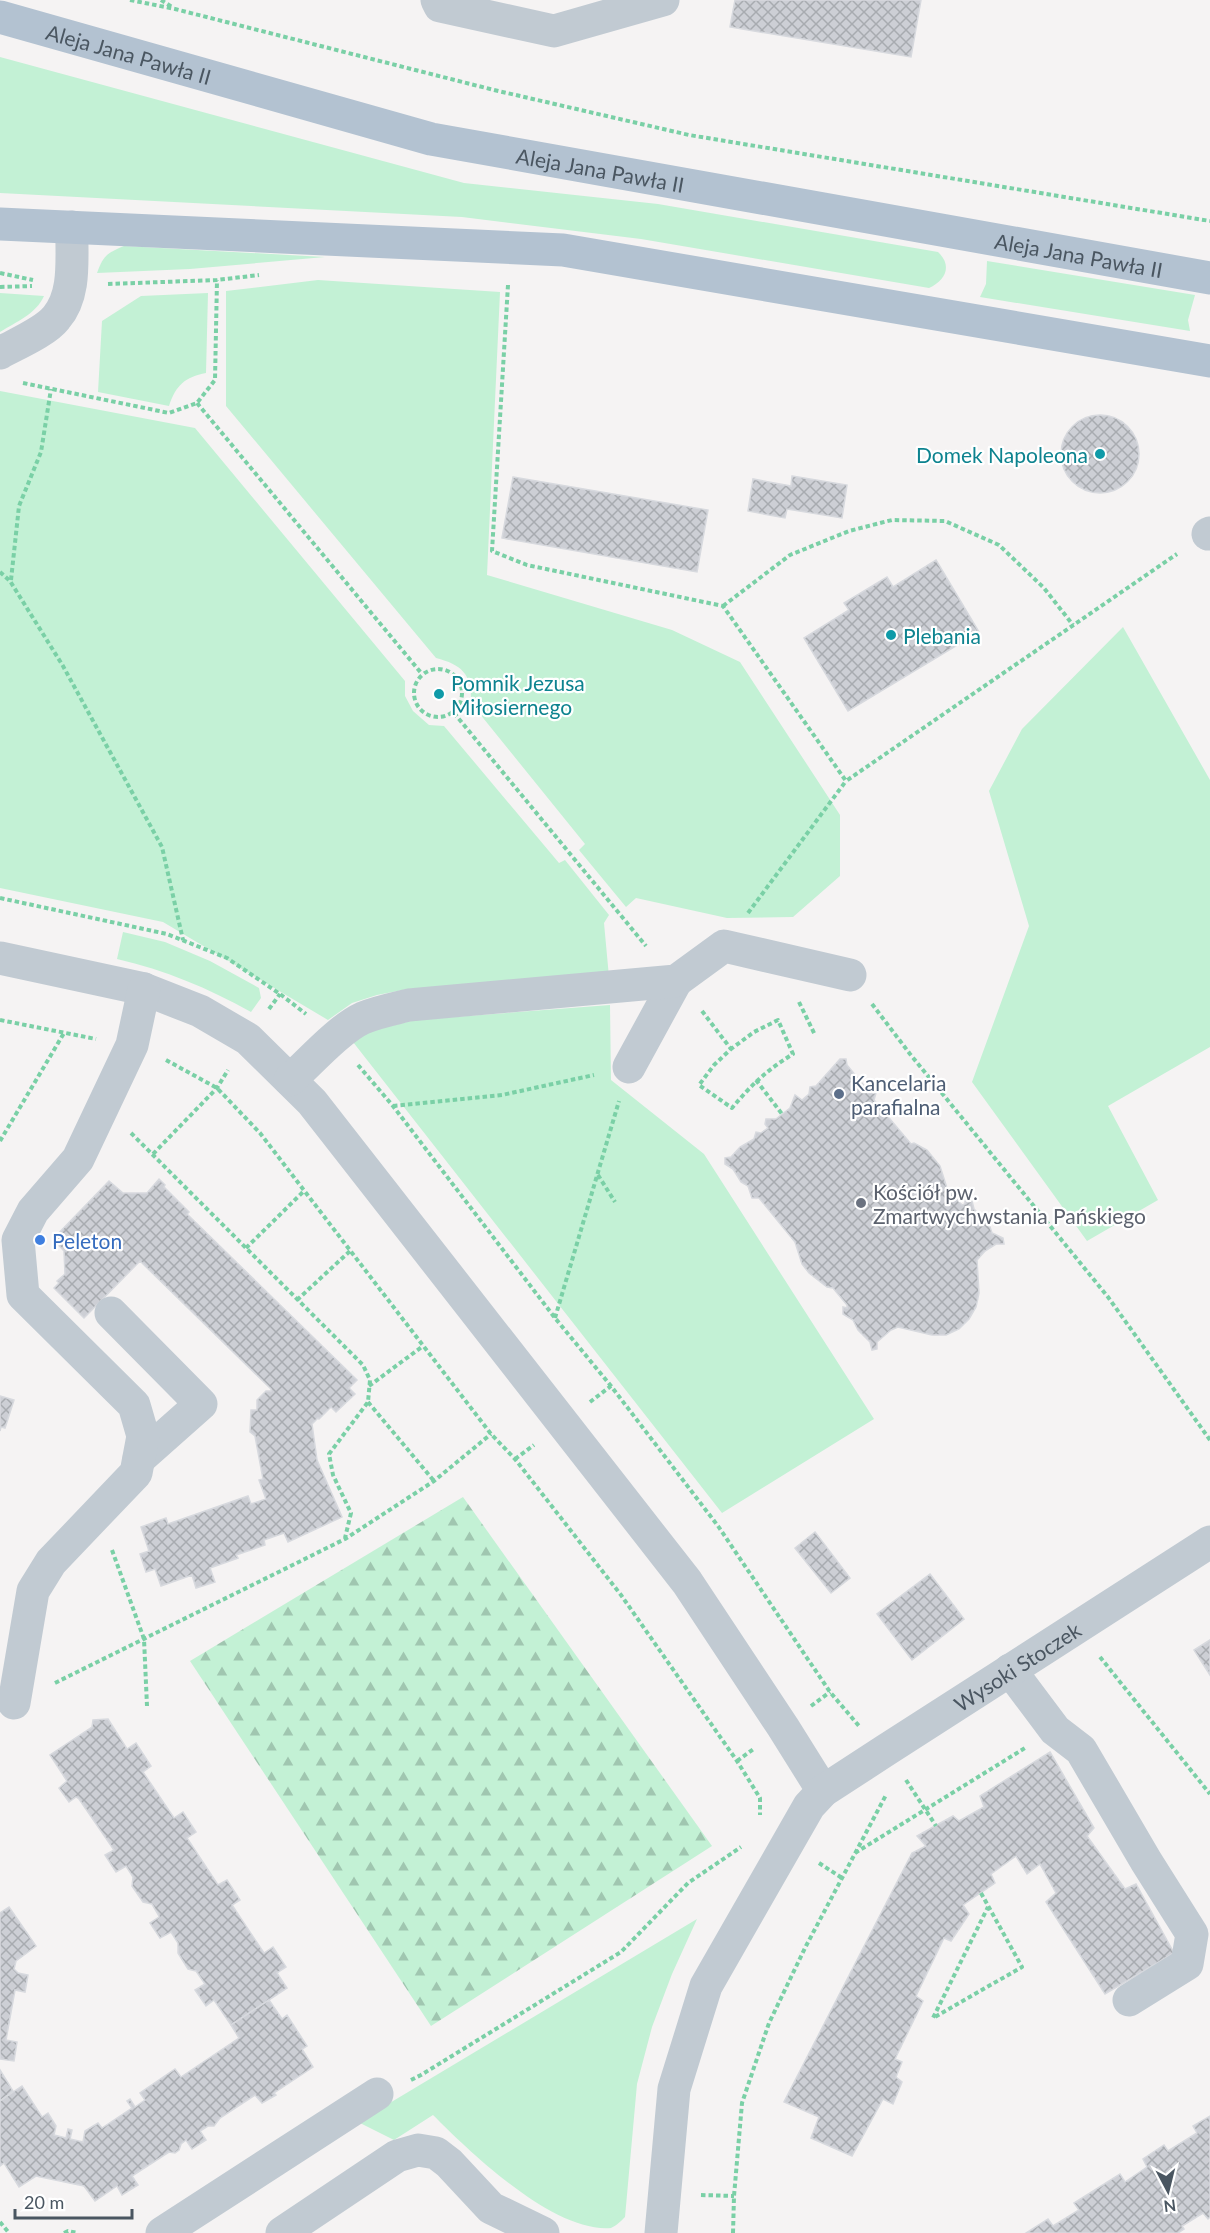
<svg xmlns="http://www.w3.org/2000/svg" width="1210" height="2233" viewBox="0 0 1210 2233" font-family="Lato,sans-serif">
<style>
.grass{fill:#c3f1d5}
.forest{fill:url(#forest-firs)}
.building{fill:url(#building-cross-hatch);stroke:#d7d9de;stroke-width:1.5}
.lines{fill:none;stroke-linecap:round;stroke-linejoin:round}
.path{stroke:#7ad0a6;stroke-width:4;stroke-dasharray:4.5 3;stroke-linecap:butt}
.minor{stroke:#c1cad2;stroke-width:33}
.major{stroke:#b3c2d1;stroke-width:33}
.culture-dot{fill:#0f9aa8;stroke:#fff;stroke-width:2}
.service-dot{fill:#5c6f8a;stroke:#fff;stroke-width:2}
.worship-dot{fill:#6b7280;stroke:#fff;stroke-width:2}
.shop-dot{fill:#3f7fe0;stroke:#fff;stroke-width:2}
.labels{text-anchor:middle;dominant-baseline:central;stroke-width:4.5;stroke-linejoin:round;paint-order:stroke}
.street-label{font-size:21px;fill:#4a5661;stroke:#fff}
.culture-label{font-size:21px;fill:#0d838f;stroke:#fff;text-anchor:start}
.service-label{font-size:21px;fill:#4e5e75;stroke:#fff;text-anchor:start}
.worship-label{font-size:21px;fill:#5b616d;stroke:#fff;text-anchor:start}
.shop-label{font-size:21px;fill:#366cbe;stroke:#fff;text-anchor:start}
</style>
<defs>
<pattern id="forest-firs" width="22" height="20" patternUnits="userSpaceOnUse" patternTransform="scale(1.5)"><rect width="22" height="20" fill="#c3f1d5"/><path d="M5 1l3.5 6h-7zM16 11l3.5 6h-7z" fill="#a0c6b0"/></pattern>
<pattern id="building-cross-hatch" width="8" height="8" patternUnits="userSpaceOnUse" patternTransform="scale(1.5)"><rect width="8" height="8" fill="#cdcfd5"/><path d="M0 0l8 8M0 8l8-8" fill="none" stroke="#a8abb0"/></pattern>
</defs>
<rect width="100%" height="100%" fill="#f5f3f3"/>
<!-- grass -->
<g class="grass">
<path d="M0 57 464 183 658 204 938 252C953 266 945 281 929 288L641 239 462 217 0 193Z"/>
<path d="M124 246 325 257 190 269 97 273C103 256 107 253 124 246Z"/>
<path d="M987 261 1195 295 1188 320 1190 331 980 297 986 284Z"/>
<path d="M318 280 500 292 487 575 672 630 740 662 840 815V876L793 917 727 918 636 898 626 907 579 850 585 844 471 703C472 675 463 665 436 658L226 406V291Z"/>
<path d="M0 293 44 296C36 314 16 322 0 332Z"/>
<path d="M208 293 206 373C185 377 176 385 169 406L98 392 102 321 141 296Z"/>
<path d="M0 391 195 428 405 681V696L413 711 429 725 444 726 559 863 565 860 609 915 604 923 609 977 408 989 377 995 352 1003 328 1020 163 922 0 888Z"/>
<path d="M1123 627 1210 780V1047L1108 1106 1158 1200 1087 1241 972 1082 1029 926 989 791 1022 729Z"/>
<path d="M123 932 165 942 210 961 259 988 261 998 251 1012C208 988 165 970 117 959Z"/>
<path d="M610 1005 611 1080 704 1154 874 1419 722 1513 353 1042 366 1032 415 1020Z"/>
<path d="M697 1919 672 1974 652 2027 637 2084 625 2217C621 2221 616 2226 611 2228 553 2233 469 2151 433 2115L394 2140 358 2122Z"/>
</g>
<!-- forest -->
<path class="forest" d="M463 1497 712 1846 431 2026 190 1661Z"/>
<!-- building -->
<g class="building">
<path d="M735 0H921L911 57 730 27Z"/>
<circle cx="1100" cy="454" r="39"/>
<path d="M792 476 847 485 842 518 787 509 785 518 748 511 753 479 791 486Z"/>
<path d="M513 477 708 510 697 572 502 538Z"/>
<path d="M936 560 979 632 848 711 804 638 849 610 844 603 887 577 893 587Z"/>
<path d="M840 1059H846L847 1065 870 1093H876L874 1100 911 1144 914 1143 927 1150 940 1166 947 1188 962 1205 965 1204V1200L972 1201 974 1209 989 1224 992 1233 1003 1238 1004 1244H996L985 1251 977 1260 979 1293 976 1307 969 1319 959 1329 946 1335H932L898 1327 891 1330 877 1342V1349L872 1350 870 1342 858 1330 853 1320 843 1314V1307L847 1308V1305L833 1288 827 1287 809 1273 802 1264 795 1242 759 1198H752L748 1186 741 1182 733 1169 725 1164V1158L731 1157 740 1147 754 1139 756 1132 761 1133 768 1128 765 1124 766 1119H776L790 1108 795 1095 802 1100 809 1094 810 1087 816 1086Z"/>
<path d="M159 1179 165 1185 164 1187 189 1212 187 1214 357 1380 349 1388 355 1394 336 1412 331 1407 319 1419 318 1418 312 1424 317 1460 342 1517 288 1542 284 1533 264 1540 265 1545 236 1555 238 1558 210 1568 215 1582 196 1588 192 1575 161 1586 155 1569 146 1572 140 1554 149 1551 141 1527 166 1518 168 1524 248 1496 251 1504 266 1499 259 1480 263 1479 255 1436 250 1432 251 1410H257V1400L266 1391H271V1389L140 1261 84 1318 54 1288 59 1283 57 1281 65 1274 64 1251 53 1239 109 1181 123 1193H147Z"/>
<path d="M0 1396 14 1400 5 1428 1 1427 0 1431Z"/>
<path d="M815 1532 850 1578 831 1593 795 1548Z"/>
<path d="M930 1574 964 1619 912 1660 877 1614Z"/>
<path d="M1210 1640V1675L1194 1650Z"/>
<path d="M108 1719 127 1749 136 1743 151 1766 143 1772 174 1818 183 1812 196 1832 187 1838 218 1885 227 1880 240 1900 232 1905 264 1953 273 1947 286 1967 277 1973 287 1988 231 2025 214 2000 206 2006 195 1990 205 1984 196 1971 188 1969 178 1953V1943L171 1932 160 1938 150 1923 159 1917V1916L152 1904 143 1902 132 1886 133 1877 126 1866 116 1872 105 1855 114 1850 79 1799 76 1797 69 1802 59 1788 67 1781 50 1755 92 1727 93 1720Z"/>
<path d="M1050 1752 1094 1828 1087 1836 1125 1889 1136 1884 1174 1953 1105 1994 1046 1902 1056 1893 1040 1864 1027 1874 1016 1856 991 1874 995 1883 963 1905 969 1914 951 1941 944 1938 916 1996 923 2001 895 2059 902 2062 896 2077 902 2082 893 2104 883 2099 852 2156 811 2138 819 2117 784 2102 912 1853 926 1846 917 1836 953 1816 959 1821 984 1807 980 1796Z"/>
<path d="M9 1907 36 1946 16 1961 14 1969 18 1973 28 1975 25 1992 15 1990 6 2040 17 2042 14 2061 0 2059V1913Z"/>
<path d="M269 2000 282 2019 287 2015 307 2046 302 2049 313 2067 274 2093 276 2095 262 2103 255 2095 220 2118 214 2126H208L200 2131 206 2140 192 2149 186 2140 181 2144 179 2150 175 2153 169 2152 132 2176 138 2185 122 2195 117 2186 95 2201 84 2186 36 2176 19 2187 4 2163 0 2166V2101L22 2086 42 2117 48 2113 56 2126 54 2135 66 2138 68 2129 72 2130 70 2139 83 2142 85 2131 98 2123 102 2128 132 2108 127 2101 130 2099 135 2107 145 2100 140 2093 175 2069 181 2077 239 2038 231 2025Z"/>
<path d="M0 2070 13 2091 0 2101Z"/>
<path d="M1210 2116V2217L1208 2219 1203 2213 1182 2226 1184 2229 1178 2233H1026L1048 2219 1053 2226 1079 2210 1074 2203 1120 2174 1125 2182 1147 2167 1143 2159 1164 2145 1168 2151 1197 2133 1193 2126Z"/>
</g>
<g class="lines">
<!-- path -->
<g class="path">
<path d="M130 0 175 9 494 90 689 135 1210 221"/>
<path d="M161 0 172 7"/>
<path d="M0 273 33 280"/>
<path d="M108 284 217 280 259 275"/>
<path d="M508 285 492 551 527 565 723 606 846 781 1177 554"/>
<path d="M0 287 32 286"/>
<path d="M23 383 169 413 197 403 215 380 217 280"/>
<path d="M197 403 422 674"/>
<path d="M0 572 10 581 63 666 162 847 183 940"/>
<path d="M11 580 19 506 41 452 51 389"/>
<path d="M723 606 790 555 849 531 892 520 945 521 999 545 1044 588 1073 625"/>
<circle cx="438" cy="693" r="24"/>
<path d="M454 713 646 946"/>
<path d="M0 898 167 934 227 958 280 994 306 1014"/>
<path d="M748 913 846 781"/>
<path d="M799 1002 815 1035"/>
<path d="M872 1004 910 1054 1108 1297 1210 1440"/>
<path d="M269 1009 280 994"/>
<path d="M702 1011 731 1049 714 1065 699 1085 732 1108C752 1084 767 1070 793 1054L778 1020 754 1032 731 1049"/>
<path d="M0 1020 96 1039"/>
<path d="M166 1060 217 1088 260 1133 491 1434 515 1459 621 1595 737 1761 760 1798V1815"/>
<path d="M358 1065 393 1106 555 1318 611 1386 718 1526 830 1692 859 1726"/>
<path d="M756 1080 782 1114"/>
<path d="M393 1106 502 1095 594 1075"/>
<path d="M131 1133 363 1365 370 1380 368 1402 329 1454 333 1475 351 1513 345 1538"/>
<path d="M0 1141 64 1033"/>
<path d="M153 1154 217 1088 228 1070"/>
<path d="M598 1175 615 1202"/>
<path d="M246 1248 304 1191"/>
<path d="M297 1300 350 1251"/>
<path d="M555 1318 619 1101"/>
<path d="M369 1386 423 1346"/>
<path d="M368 1402 434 1481"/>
<path d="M590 1402 611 1386"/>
<path d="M515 1459 534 1445"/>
<path d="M112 1550 144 1639 147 1706"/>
<path d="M1100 1657 1210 1794"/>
<path d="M55 1683 345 1539 434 1481 491 1434"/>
<path d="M811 1706 830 1692"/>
<path d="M737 1761 755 1748"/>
<path d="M906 1780 936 1826"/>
<path d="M855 1853 1025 1748"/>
<path d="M819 1863 842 1878"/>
<path d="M981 1893 1022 1967 933 2018 988 1907"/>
<path d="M411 2080 421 2075 621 1952 688 1883 741 1847"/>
<path d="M701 2195 734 2196"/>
<path d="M0 2222 9 2233"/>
<path d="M64 2233 68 2231 78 2233"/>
<path d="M733 2233 734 2196 742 2103 769 2023 806 1946 886 1795"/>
</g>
<!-- minor -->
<g class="minor">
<path d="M437 0 440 6 554 31 663 0"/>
<path d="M0 353C16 344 45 332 56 318 77 294 71 256 72 227"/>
<path d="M1208 534 1210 533"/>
<path d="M0 958 144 989 200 1011 248 1039 312 1102 687 1582 783 1727 823 1791"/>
<path d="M629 1067 676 981"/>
<path d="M290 1080C310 1062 339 1029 363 1018 377 1012 393 1009 409 1005L676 981 724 946 850 975"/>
<path d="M111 1313 201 1404 139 1459"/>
<path d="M1010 1670 1055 1730 1081 1750 1146 1861 1192 1934 1187 1964 1129 2000"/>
<path d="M14 1703 33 1591 51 1562 136 1473 143 1436 134 1405 23 1295 18 1240 33 1211 78 1159 132 1045 144 989"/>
<path d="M162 2233 377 2094"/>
<path d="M282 2233 397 2156 418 2150 436 2153 449 2163 491 2208 543 2233"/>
<path id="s1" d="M661 2233 674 2089 706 1986 809 1806 823 1791 886 1750 1210 1542"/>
</g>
<!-- major -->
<g class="major">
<path id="s2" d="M0 17 431 139 1210 278"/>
<path d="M0 224 563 250 1210 361"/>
</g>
</g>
<!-- markers -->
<g class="culture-dot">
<circle cx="1100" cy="454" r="6"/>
<circle cx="891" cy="635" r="6"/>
<circle cx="439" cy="694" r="6"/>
</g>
<circle class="service-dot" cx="839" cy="1094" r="6"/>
<circle class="worship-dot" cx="861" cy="1203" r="6"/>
<circle class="shop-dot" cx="40" cy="1240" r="6"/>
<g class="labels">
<!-- street labels -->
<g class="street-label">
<text stroke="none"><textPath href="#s2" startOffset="134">Aleja Jana Pawła II</textPath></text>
<text stroke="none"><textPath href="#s2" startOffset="620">Aleja Jana Pawła II</textPath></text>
<text stroke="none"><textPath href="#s2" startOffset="1106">Aleja Jana Pawła II</textPath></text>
<text stroke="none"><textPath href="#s1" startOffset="711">Wysoki Stoczek</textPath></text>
</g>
<!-- culture labels -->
<g class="culture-label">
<text x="1088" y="454" text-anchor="end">Domek Napoleona</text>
<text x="903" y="635">Plebania</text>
<text x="451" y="682">Pomnik Jezusa<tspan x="451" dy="24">Miłosiernego</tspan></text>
</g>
<!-- service labels -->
<g class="service-label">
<text x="851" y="1082">Kancelaria<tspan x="851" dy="24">parafialna</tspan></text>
</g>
<!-- worship labels -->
<g class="worship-label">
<text x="873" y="1191">Kościół pw.<tspan x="873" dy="24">Zmartwychwstania Pańskiego</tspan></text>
</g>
<!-- shop labels -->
<g class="shop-label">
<text x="52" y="1240">Peleton</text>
</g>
</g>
<!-- north arrow -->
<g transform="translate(1168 2191) rotate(173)" stroke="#ffffff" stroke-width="4.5" paint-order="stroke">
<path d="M0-4.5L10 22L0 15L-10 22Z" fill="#4a5661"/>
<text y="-9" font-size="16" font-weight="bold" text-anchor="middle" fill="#4a5661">N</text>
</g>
<!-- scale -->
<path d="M15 2209v9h117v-9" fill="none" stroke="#4a5661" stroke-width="3"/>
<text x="24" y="2209" font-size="18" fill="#4a5661" stroke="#ffffff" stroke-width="4.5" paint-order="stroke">20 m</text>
</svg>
